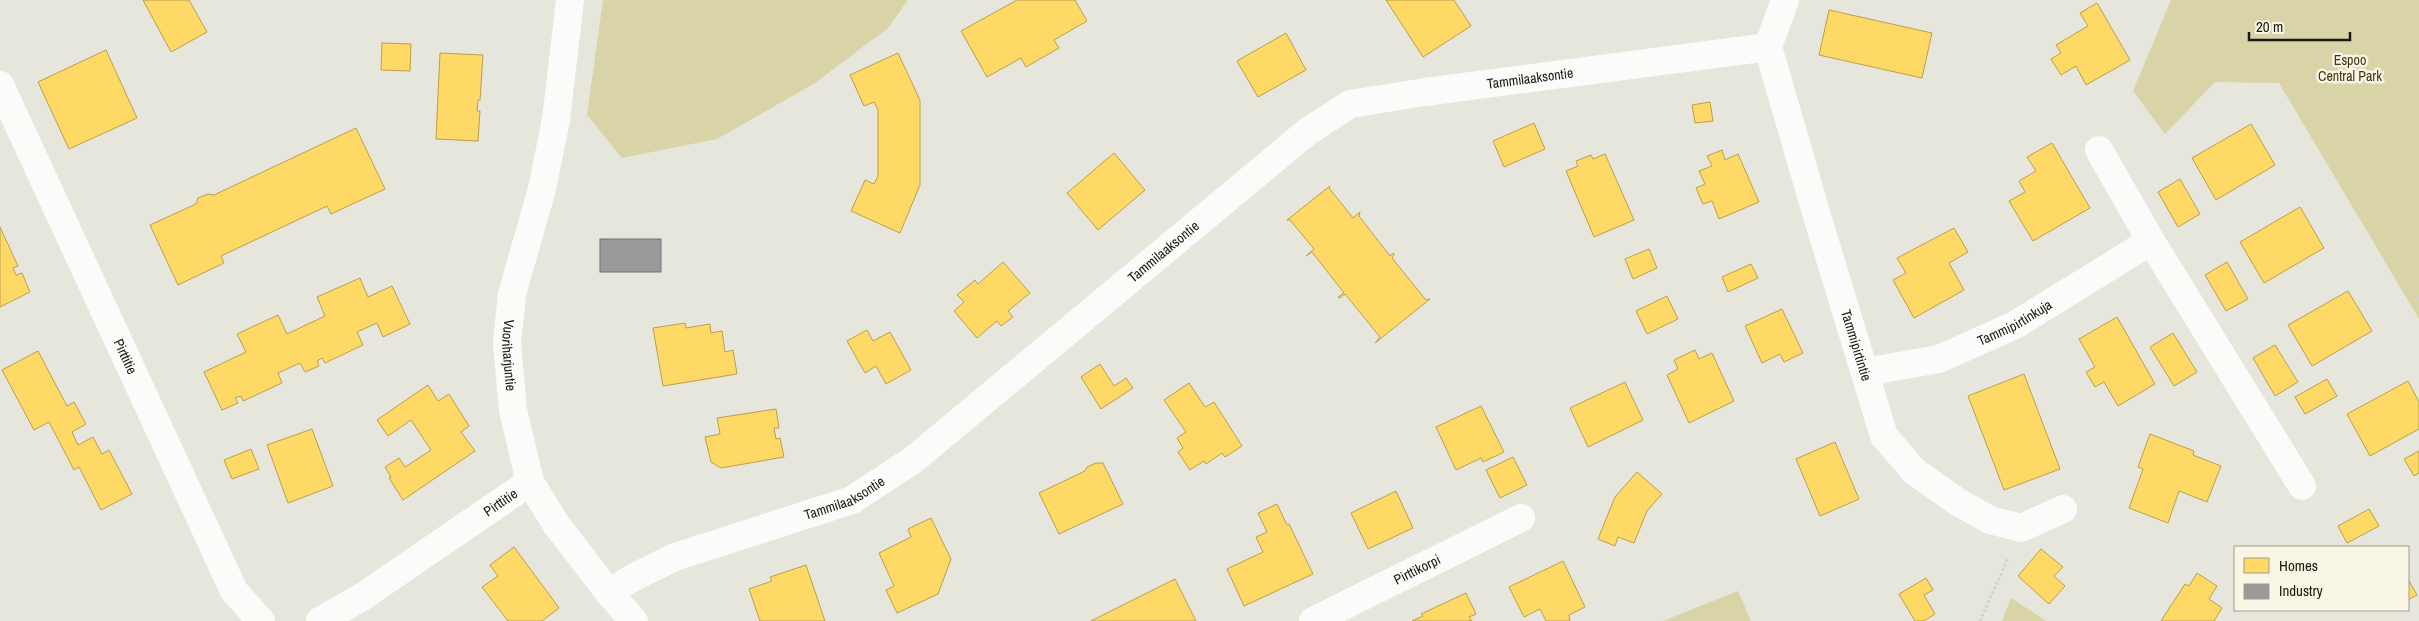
<svg xmlns="http://www.w3.org/2000/svg" width="2419" height="621" viewBox="0 0 2419 621" font-family="'Archivo Narrow',sans-serif">
<style>
.green{fill:#d9d3a8}
.homes{fill:#ffd966;stroke:#ba9f4d}
.industry{fill:#999;stroke:#737371}
.lines{fill:none;stroke-linecap:round;stroke-linejoin:round}
.path{stroke:#d1d1ce;stroke-width:3;stroke-dasharray:2.5 2.5;stroke-linecap:butt}
.street{stroke:#fbfbfa;stroke-width:28}
.secondary{stroke:#fbfbfa;stroke-width:28}
.labels{text-anchor:middle;dominant-baseline:central;stroke-width:5;stroke-linejoin:round;paint-order:stroke}
.park-label{font-size:14px;fill:#3c360e;stroke:#f9f6e6}
.street-label{font-size:14px;fill:#1a1913;stroke:#f9f6e6}
</style>
<rect width="100%" height="100%" fill="#e7e6dc"/>
<!-- green -->
<g class="green">
<path d="M603 0H908L888 28 815 83 717 139 622 158 587 115Z"/>
<path d="M2171 0H2419V319L2279 83 2215 82 2165 134 2133 91Z"/>
<path d="M1738 591 1751 621H1663Z"/>
<path d="M2011 598 2046 621H2002Z"/>
</g>
<!-- homes -->
<g class="homes">
<path d="M143 0H189L207 32 171 52Z"/>
<path d="M1017 0H1075L1087 21 1054 40 1059 48 1026 67 1021 58 987 77 961 31Z"/>
<path d="M1386 0H1454L1471 26 1423 57Z"/>
<path d="M2097 3 2130 60 2086 85 2076 66 2061 75 2051 59 2061 53 2056 45 2088 26 2080 13Z"/>
<path d="M1829 10 1932 33 1922 78 1819 55Z"/>
<path d="M1286 33 1306 70 1258 97 1237 61Z"/>
<path d="M382 43 411 44 410 71 381 70Z"/>
<path d="M106 50 137 118 69 149 38 82Z"/>
<path d="M440 53 483 55 480 100H478L477 111H480L478 141 436 139Z"/>
<path d="M898 53 920 100V185L900 233 851 211 865 180 874 184 878 176V110L874 102 864 106 850 75Z"/>
<path d="M1710 102 1713 121 1695 123 1692 105Z"/>
<path d="M1534 123 1545 149 1504 167 1493 141Z"/>
<path d="M2251 124 2275 165 2216 200 2192 158Z"/>
<path d="M356 128 385 189 331 214 327 206 221 256 224 263 178 285 150 225 196 204 198 198 208 194 214 195Z"/>
<path d="M2052 143 2090 208 2033 241 2009 201 2025 192 2019 181 2036 171 2027 157Z"/>
<path d="M1722 150 1725 160 1738 154 1759 202 1719 219 1712 201 1703 204 1696 188 1705 184 1699 171 1712 166 1707 156Z"/>
<path d="M1114 153 1145 190 1098 230 1067 193Z"/>
<path d="M1605 154 1634 220 1594 237 1566 171 1578 166 1576 161 1591 155 1593 159Z"/>
<path d="M2180 179 2200 214 2178 227 2158 192Z"/>
<path d="M1330 186 1329 188 1353 218 1360 212 1359 216 1390 256 1393 253 1394 255 1392 258 1426 300 1430 299 1375 343 1380 337 1345 294 1340 298 1338 297 1344 293 1312 252 1306 256 1314 249 1290 220H1287Z"/>
<path d="M2300 207 2324 248 2264 283 2240 242Z"/>
<path d="M0 227 18 266 13 268 16 275 22 273 30 292 0 307Z"/>
<path d="M1954 228 1968 252 1949 263 1964 290 1914 318 1893 280 1906 273 1897 258Z"/>
<path d="M1649 249 1657 268 1633 279 1625 259Z"/>
<path d="M1003 262 1030 293 1008 311 1013 317 1001 326 997 321 977 338 954 311 964 302 957 295 975 280 978 284Z"/>
<path d="M2227 262 2248 299 2226 311 2205 275Z"/>
<path d="M1751 264 1758 278 1728 292 1722 277Z"/>
<path d="M360 278 368 297 392 286 410 324 383 337 377 323 357 332 363 345 325 363 322 358 317 361 319 366 305 372 300 363 278 373 282 383 243 401 241 396 235 398 238 403 222 410 204 372 246 352 237 334 278 315 287 334 325 316 317 297Z"/>
<path d="M2348 291 2372 331 2312 366 2288 325Z"/>
<path d="M1667 296 1678 319 1647 334 1636 311Z"/>
<path d="M1782 309 1803 353 1784 362 1780 354 1762 363 1745 326Z"/>
<path d="M2117 317 2155 384 2118 406 2104 382 2095 387 2086 372 2095 367 2079 339Z"/>
<path d="M685 323 686 328 710 324 711 333 722 331 725 352 733 350 737 374 663 386 653 328Z"/>
<path d="M867 330 873 341 890 332 911 370 886 384 876 366 865 373 847 341Z"/>
<path d="M2173 333 2197 372 2174 386 2150 347Z"/>
<path d="M2275 345 2298 382 2275 396 2253 358Z"/>
<path d="M1695 350 1699 359 1712 353 1734 401 1689 423 1667 375 1678 369 1674 360Z"/>
<path d="M38 351 67 406 74 402 86 424 72 432 78 445 93 437 102 454 109 450 132 494 101 510 79 467 74 470 49 422 34 430 2 370Z"/>
<path d="M1100 364 1114 386 1126 378 1133 388 1101 409 1081 377Z"/>
<path d="M2024 374 2060 469 2004 490 1968 396Z"/>
<path d="M2327 379 2337 396 2305 414 2295 397Z"/>
<path d="M2408 381 2419 402V429L2370 456 2347 414Z"/>
<path d="M1625 382 1643 420 1588 447 1570 408Z"/>
<path d="M1189 383 1205 407 1214 402 1242 446 1225 457 1222 453 1206 464 1204 461 1190 470 1178 452 1183 448 1177 438 1186 432 1164 400Z"/>
<path d="M428 385 438 401 449 394 469 426 461 432 475 451 403 500 389 478 391 477 385 467 399 458 405 467 431 450 411 420 388 436 377 420Z"/>
<path d="M1481 406 1504 452 1483 462 1481 458 1456 470 1436 427Z"/>
<path d="M776 409 779 428H774L776 439 780 438 784 457 721 468 711 462 705 437 720 434 717 418Z"/>
<path d="M312 429 333 486 288 503 267 445Z"/>
<path d="M2150 434 2194 451 2193 455 2221 466 2207 502 2179 491 2168 523 2129 508 2143 469 2138 467Z"/>
<path d="M1835 442 1859 499 1820 516 1796 459Z"/>
<path d="M251 449 259 469 232 479 224 460Z"/>
<path d="M2419 451V473L2414 476 2404 459Z"/>
<path d="M1513 457 1527 485 1500 498 1486 470Z"/>
<path d="M1096 463H1103L1123 504 1059 534 1039 493 1085 471 1087 467Z"/>
<path d="M1637 472 1662 494 1647 511 1634 543 1618 537 1615 546 1598 539 1615 497Z"/>
<path d="M1396 491 1413 528 1368 549 1351 513Z"/>
<path d="M1277 504 1287 525 1289 524 1313 574 1244 606 1227 569 1263 552 1256 537 1267 532 1258 513Z"/>
<path d="M2369 509 2379 526 2347 543 2338 526Z"/>
<path d="M931 518 951 559 938 594 897 613 886 590 894 586 879 553 911 537 908 529Z"/>
<path d="M514 547 559 608 542 621H508L482 587 498 576 490 565Z"/>
<path d="M2041 549 2063 567 2054 576 2065 586 2049 604 2018 576Z"/>
<path d="M1563 561 1585 607 1569 615 1570 621H1546L1540 609 1524 617 1509 587Z"/>
<path d="M806 565 825 621H760L749 589 772 581 770 577Z"/>
<path d="M2197 573 2217 586 2209 599 2222 608 2214 621H2161L2185 584 2189 586Z"/>
<path d="M1926 578 1933 590 1924 595 1935 614 1924 621H1915L1899 594Z"/>
<path d="M1175 579 1196 621H1091Z"/>
<path d="M2408 579 2417 595 2408 600Z"/>
<path d="M1466 593 1476 614 1469 617 1472 621H1412L1423 616 1421 614Z"/>
</g>
<!-- industry -->
<rect class="industry" x="600" y="239" width="61" height="33"/>
<g class="lines">
<!-- path -->
<g class="path">
<path d="M2419 297 2416 302 2419 305"/>
<path d="M1980 621 2008 558"/>
</g>
<!-- street -->
<g class="street">
<path id="s1" d="M1768 47 1817 216 1884 436 1914 471 1958 502 1990 520 2021 528 2063 509"/>
<path d="M1768 47 1785 0"/>
<path id="s2" d="M0 85 234 591 261 621"/>
<path d="M2099 150 2151 241 2302 486"/>
<path id="s3" d="M1865 372 1939 359 2015 325 2151 241"/>
<path id="s4" d="M609 593 634 577 675 557 852 500 913 460 1307 132 1350 104 1425 92 1768 47"/>
<path id="s5" d="M320 621 362 597 530 482"/>
<path id="s6" d="M1313 621 1521 518"/>
</g>
<!-- secondary -->
<path class="secondary" id="s7" d="M570 0 556 120 542 189 512 294 507 343 513 410 530 482 556 524 609 593 634 621"/>
</g>
<g class="labels">
<!-- park labels -->
<g class="park-label">
<text x="2350" y="60">Espoo<tspan x="2350" dy="16">Central Park</tspan></text>
</g>
<!-- street labels -->
<g class="street-label">
<text stroke="none"><textPath href="#s4" startOffset="1080">Tammilaaksontie</textPath></text>
<text stroke="none"><textPath href="#s4" startOffset="660">Tammilaaksontie</textPath></text>
<text stroke="none"><textPath href="#s3" startOffset="159">Tammipirtinkuja</textPath></text>
<text stroke="none"><textPath href="#s1" startOffset="311">Tammipirtintie</textPath></text>
<text stroke="none"><textPath href="#s2" startOffset="299">Pirttitie</textPath></text>
<text stroke="none"><textPath href="#s7" startOffset="362">Vuoriharjuntie</textPath></text>
<text stroke="none"><textPath href="#s4" startOffset="255">Tammilaaksontie</textPath></text>
<text stroke="none"><textPath href="#s5" startOffset="216">Pirttitie</textPath></text>
<text stroke="none"><textPath href="#s6" startOffset="116">Pirttikorpi</textPath></text>
</g>
</g>
<!-- legend -->
<rect x="2234" y="546" width="175" height="65" fill="#f9f6e6" stroke="#a09e92"/>
<rect x="2244" y="558" width="25" height="15" fill="#ffd966" stroke="#a09e92"/>
<text x="2279" y="571" font-size="15" fill="#1a1913">Homes</text>
<rect x="2244" y="584" width="25" height="15" fill="#999999" stroke="#a09e92"/>
<text x="2279" y="596" font-size="15" fill="#1a1913">Industry</text>
<!-- scale -->
<path d="M2249 32v8h101v-8" fill="none" stroke="#1a1913" stroke-width="2.5"/>
<text x="2256" y="32" font-size="15" fill="#1a1913" stroke="#f9f6e6" stroke-width="4" paint-order="stroke">20 m</text>
</svg>
